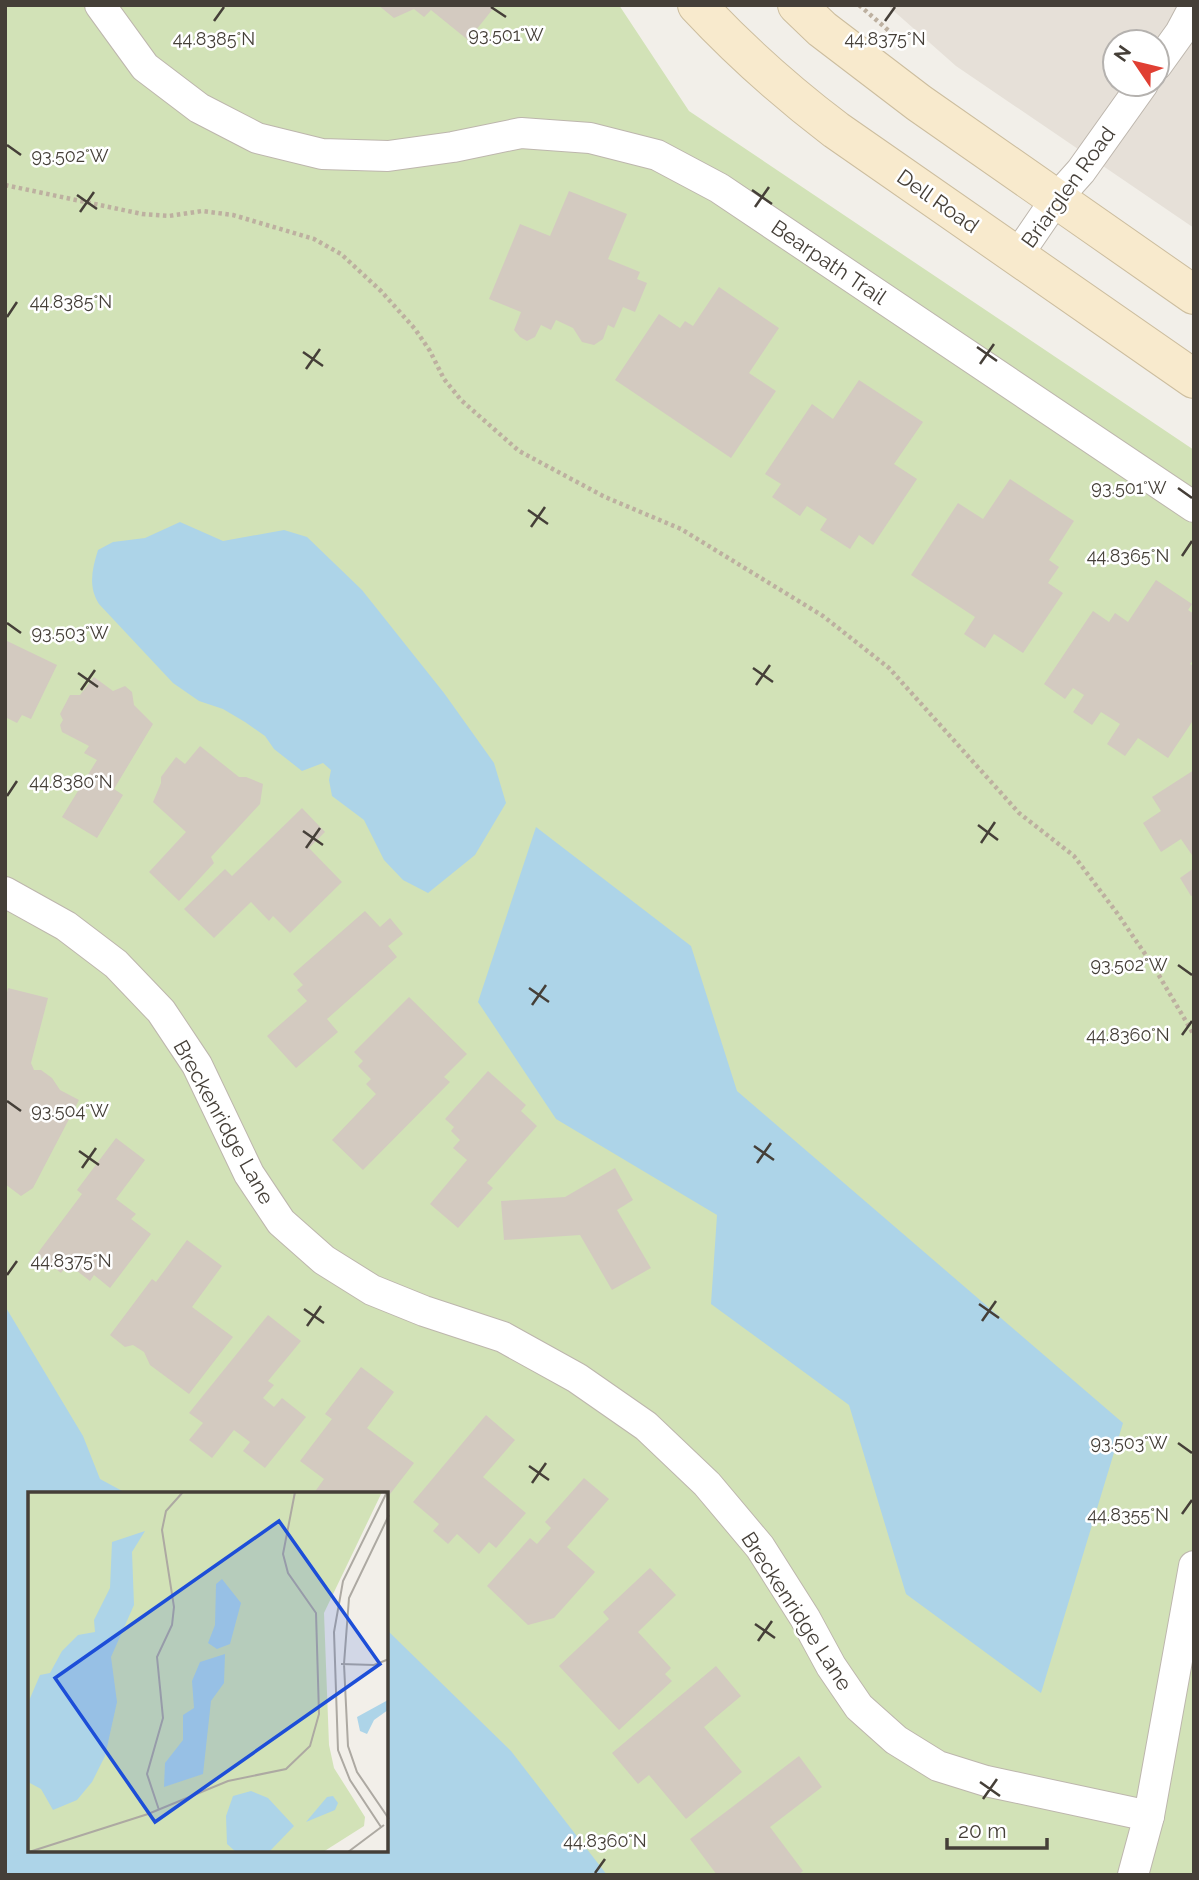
<svg xmlns="http://www.w3.org/2000/svg" width="1199" height="1880" viewBox="0 0 1199 1880" font-family="Raleway,sans-serif">
<style>
.residential{fill:#e6e0d8;fill-rule:evenodd}
.green{fill:#d2e2b7;fill-rule:evenodd}
.water{fill:#add4e8}
.building{fill:#d3cac0}
.lines{fill:none;stroke-linecap:round;stroke-linejoin:round}
.minor-casing{stroke:#bdb6ad;stroke-width:32}
.secondary-casing{stroke:#ccbd9e;stroke-width:40}
.path{stroke:#bdb0a0;stroke-width:4.5;stroke-dasharray:3.5 3.5;stroke-linecap:butt}
.minor{stroke:#fff;stroke-width:30}
.secondary{stroke:#f8eacd;stroke-width:38}
.ticks{fill:none;stroke:#453f38;stroke-width:2.5}
.labels{text-anchor:middle;dominant-baseline:central;stroke-width:5;stroke-linejoin:round;paint-order:stroke}
.street-label{font-size:21px;fill:#453f38;stroke:#fff}
.inset-road{fill:none;stroke:#ada9a2;stroke-width:2}
.view{fill:#1d4ed8;fill-opacity:0.15;stroke:#1d4ed8;stroke-width:3.5}
.inset-edge{fill:none;stroke:#453f38;stroke-width:3.5}
.ticks-label{font-size:18px;text-anchor:middle;fill:#453f38;stroke:#fff;stroke-width:5;stroke-linejoin:round;paint-order:stroke}
</style>
<rect width="100%" height="100%" fill="#f2efe9"/>
<!-- residential -->
<path class="residential" d="M887 5H1194V228L956 66ZM1115 42H1157V84H1115Z"/>
<!-- green -->
<path class="green" d="M5 5H619L689 111 1194 450V1875H5ZM30 1493H387V1850H30Z"/>
<!-- water -->
<g class="water">
<path d="M180 522 223 541 284 530 307 537 362 590 444 693 494 763 506 803 475 855 428 893 403 880 384 860 364 820 332 796 329 780 331 770 323 763 302 771 274 749 265 736 245 722 223 709 199 701 173 683 99 604C88 587 92 569 98 550L113 542 145 538Z"/>
<path d="M536 827 691 946 737 1091 1123 1423 1041 1693 906 1594 849 1405 711 1304 717 1215 556 1119 478 1002Z"/>
<path d="M5 1306 83 1436 100 1479 126 1493H30V1850H387V1630L511 1751 607 1875H5Z"/>
</g>
<!-- building -->
<g class="building">
<path d="M378 5H496L468 40 431 10 424 17 414 9 394 18Z"/>
<path d="M569 191 627 214 608 259 640 272 637 279 647 283 635 312 623 307 614 328 608 325 603 339 594 345 582 342 573 328 556 320 551 330 541 325 535 337 527 341 520 337 514 330 521 312 489 299 520 224 550 236Z"/>
<path d="M719 287 779 328 749 373 776 391 731 458 615 380 659 314 680 328 685 321 693 326Z"/>
<path d="M859 380 923 422 894 464 917 479 873 545 859 535 850 549 820 530 827 519 807 506 800 516 772 497 781 484 765 474 812 404 833 419Z"/>
<path d="M1010 479 1074 521 1049 560 1059 567 1048 583 1063 593 1023 653 994 634 985 648 964 634 975 617 911 575 958 503 983 519Z"/>
<path d="M1156 580 1192 604 1188 610 1194 614V659L1190 664 1194 666V719L1168 758 1138 738 1125 756 1107 744 1120 724 1101 712 1092 725 1073 712 1084 695 1073 688 1065 699 1044 684 1093 611 1109 622 1115 613 1128 622Z"/>
<path d="M5 640 57 665 31 719 22 715 17 723 5 717Z"/>
<path d="M94 677 113 691 125 686 132 692 134 705 153 724 114 789 123 795 97 838 62 817 97 760 84 753 89 746 62 732 60 725 63 720 60 714 70 695H80Z"/>
<path d="M200 746 239 777H246L263 784 260 804 211 857 214 863 179 901 149 872 186 832 153 802 161 783V777L176 757 185 764Z"/>
<path d="M1194 770V858L1181 839 1161 852 1143 823 1161 811 1152 797Z"/>
<path d="M302 808 325 832 309 848 342 882 290 933 273 916 269 921 251 902 214 938 184 909 225 869 232 876Z"/>
<path d="M1194 868V895L1191 896 1180 878Z"/>
<path d="M365 911 380 927 390 918 403 934 388 946 397 957 327 1019 338 1032 296 1068 267 1036 307 1001 297 990 303 985 293 974Z"/>
<path d="M8 988 48 998 31 1063 34 1070H41L52 1078 60 1090 79 1100 33 1188 21 1196 5 1184V1002Z"/>
<path d="M409 997 467 1054 444 1077 450 1082 363 1170 332 1140 376 1094 366 1084 371 1079 358 1066 363 1061 354 1052Z"/>
<path d="M488 1071 526 1105 521 1111 537 1126 487 1183 493 1188 458 1228 430 1204 467 1160 453 1148 460 1140 451 1131 454 1127 445 1119Z"/>
<path d="M116 1138 145 1160 116 1199 136 1214 131 1219 151 1234 110 1288 94 1275 90 1281 68 1264 61 1273 37 1254 82 1194 77 1190Z"/>
<path d="M615 1168 633 1200 617 1210 651 1268 612 1290 580 1235 504 1240 501 1201 565 1197Z"/>
<path d="M187 1240 222 1266 192 1307 233 1337 189 1394 150 1365 144 1352 133 1345 125 1347 110 1335 152 1279 156 1282Z"/>
<path d="M268 1315 301 1341 268 1381 274 1385 263 1398 274 1407 282 1398 306 1417 265 1468 243 1451 250 1442 234 1430 212 1458 189 1440 203 1423 189 1413Z"/>
<path d="M361 1367 394 1392 367 1428 414 1463 387 1498V1493H314L324 1479 300 1461 332 1419 325 1414Z"/>
<path d="M486 1415 515 1440 483 1477 526 1513 496 1548 489 1542 479 1554 457 1534 448 1544 433 1531 439 1524 413 1502Z"/>
<path d="M584 1478 609 1499 567 1547 595 1572 554 1618 528 1625 487 1586 530 1538 537 1544 551 1528 545 1522Z"/>
<path d="M650 1568 676 1595 638 1632 671 1668 665 1674 672 1681 619 1730 559 1666 609 1619 603 1612Z"/>
<path d="M716 1666 741 1696 704 1727 742 1772 686 1819 649 1775 638 1784 612 1753Z"/>
<path d="M799 1756 822 1787 770 1827 803 1871 798 1875H717L690 1839Z"/>
</g>
<g class="lines">
<defs>
<g id="minor">
<path d="M100 5 145 67 199 108 257 138 322 154 388 156 453 147 521 133 590 138 657 155 719 188 1194 507"/>
<path d="M1157 65 1180 33 1194 7"/>
<path d="M1017 256 1056 199 1081 171 1143 84"/>
<path d="M5 892 66 926 116 964 161 1011 197 1065 249 1174 281 1222 324 1260 372 1290 424 1311 503 1337 577 1378 646 1426 707 1484 760 1547 805 1618 831 1666 859 1707 896 1740 938 1766 986 1781 1149 1816"/>
<path d="M1133 1875 1149 1816 1194 1566"/>
</g>
<g id="secondary">
<path d="M697 5C740 51 786 92 836 130L1194 379"/>
<path d="M797 5 822 29 919 103 1194 295"/>
</g>
</defs>
<!-- minor casing -->
<use href="#minor" class="minor-casing"/>
<!-- secondary casing -->
<use href="#secondary" class="secondary-casing"/>
<!-- path -->
<g class="path">
<path d="M859 5 896 37"/>
<path d="M5 185 142 214 169 216 202 211 233 215 314 239 341 254 381 291 415 329 430 351 444 379 461 400 519 451 605 497 681 529 823 616 889 668 1019 813 1074 856 1117 913 1154 967 1194 1035"/>
</g>
<!-- minor -->
<use href="#minor" class="minor"/>
<!-- secondary -->
<use href="#secondary" class="secondary"/>
</g>
<!-- ticks -->
<path class="ticks" d="M491 7 506 17M214 21 224 7M885 21 895 7M7 145 21 155M752 190 772 204M77 195 97 209M755 207 769 187M80 212 94 192M7 317 17 302M977 347 997 361M303 352 323 366M980 364 994 344M306 369 320 349M1178 488 1192 498M528 510 548 524M531 527 545 507M1182 556 1192 541M7 623 21 633M753 668 773 682M78 673 98 687M756 685 770 665M81 690 95 670M7 796 17 781M978 825 998 840M303 831 323 845M981 843 995 822M306 848 320 828M1178 965 1192 975M529 988 549 1002M532 1005 546 985M1182 1035 1192 1021M7 1101 21 1111M754 1146 774 1160M79 1151 99 1165M757 1163 771 1143M82 1168 96 1148M7 1275 17 1261M979 1304 999 1318M304 1309 324 1323M982 1321 996 1301M307 1326 321 1306M1178 1443 1192 1453M529 1466 549 1480M532 1483 546 1463M1182 1514 1192 1500M755 1624 775 1638M758 1641 772 1621M980 1782 1000 1796M983 1799 997 1779M595 1873 605 1859"/>
<g class="labels">
<!-- street labels -->
<g class="street-label">
<text transform="translate(1068 187) rotate(-54)">Briarglen Road</text>
<text transform="translate(938 201) rotate(35)">Dell Road</text>
<text transform="translate(829 262) rotate(34)">Bearpath Trail</text>
<text transform="translate(224 1122) rotate(61)">Breckenridge Lane</text>
<text transform="translate(797 1611) rotate(57)">Breckenridge Lane</text>
</g>
</g>
<!-- overview -->
<g transform="translate(28 1492)">
<rect width="360" height="360" fill="#f2efe9"/>
<path d="M0 0H354L296 121 301 253 306 276 337 325 336 334 295 360H0Z" fill="#d2e2b7"/>
<path d="M117 39 104 60 106 113 83 165 89 210 77 264 64 290 49 308 25 318 13 297 0 290V211L12 183 22 181 34 159 50 143 67 140 66 128 82 96 84 50ZM194 87 213 111 202 152 189 157 180 151 187 133 188 92ZM197 162 196 191 183 209 175 282 136 295 137 271 155 248V223L166 216 164 189 172 170ZM360 208V218L346 228 339 242 332 239 329 225ZM223 299 240 306 266 334 241 360H208L199 352 198 324 205 304ZM305 304 310 311 307 318 278 330 299 305Z" fill="#add4e8"/>
<path class="inset-road" d="M361 23 321 106 316 172 320 254 329 280 361 327M313 172 346 173 361 167M131 318 119 282 135 226 129 165 144 133 146 115 134 38 138 19 155 0M353 335 322 288 310 258 306 140 315 89 359 0M1 360 120 322 200 289 258 277 282 254 291 222 288 121 260 81 255 62 267 0M320 360 356 333"/>
<path class="view" d="M251 29 352 172 127 330 27 186Z"/>
<rect width="360" height="360" class="inset-edge"/>
</g>
<g class="ticks-label">
<text x="506" y="41">93.501°W</text>
<text x="214" y="45">44.8385°N</text>
<text x="885" y="45">44.8375°N</text>
<text x="70" y="162">93.502°W</text>
<text x="71" y="308">44.8385°N</text>
<text x="1129" y="494">93.501°W</text>
<text x="1128" y="562">44.8365°N</text>
<text x="70" y="639">93.503°W</text>
<text x="71" y="788">44.8380°N</text>
<text x="1129" y="971">93.502°W</text>
<text x="1128" y="1041">44.8360°N</text>
<text x="70" y="1117">93.504°W</text>
<text x="71" y="1267">44.8375°N</text>
<text x="1129" y="1449">93.503°W</text>
<text x="1128" y="1521">44.8355°N</text>
<text x="605" y="1847">44.8360°N</text>
</g>
<!-- border -->
<rect width="1199" height="1880" fill="none" stroke="#453f38" stroke-width="14"/>
<!-- north arrow -->
<g transform="translate(1136 63) rotate(305)"><circle r="33" fill="#ffffff" stroke="#b5b2af" stroke-width="2"/>
<path d="M0-5L12 26L0 18L-12 26Z" fill="#e03f33"/>
<text y="-10" font-size="19" font-weight="bold" text-anchor="middle" fill="#453f38">N</text>
</g>
<!-- scale -->
<path d="M947 1838v10h100v-10" fill="none" stroke="#453f38" stroke-width="3.5"/>
<text x="958" y="1838" font-size="21" fill="#453f38" stroke="#ffffff" stroke-width="5" paint-order="stroke">20 m</text>
</svg>
